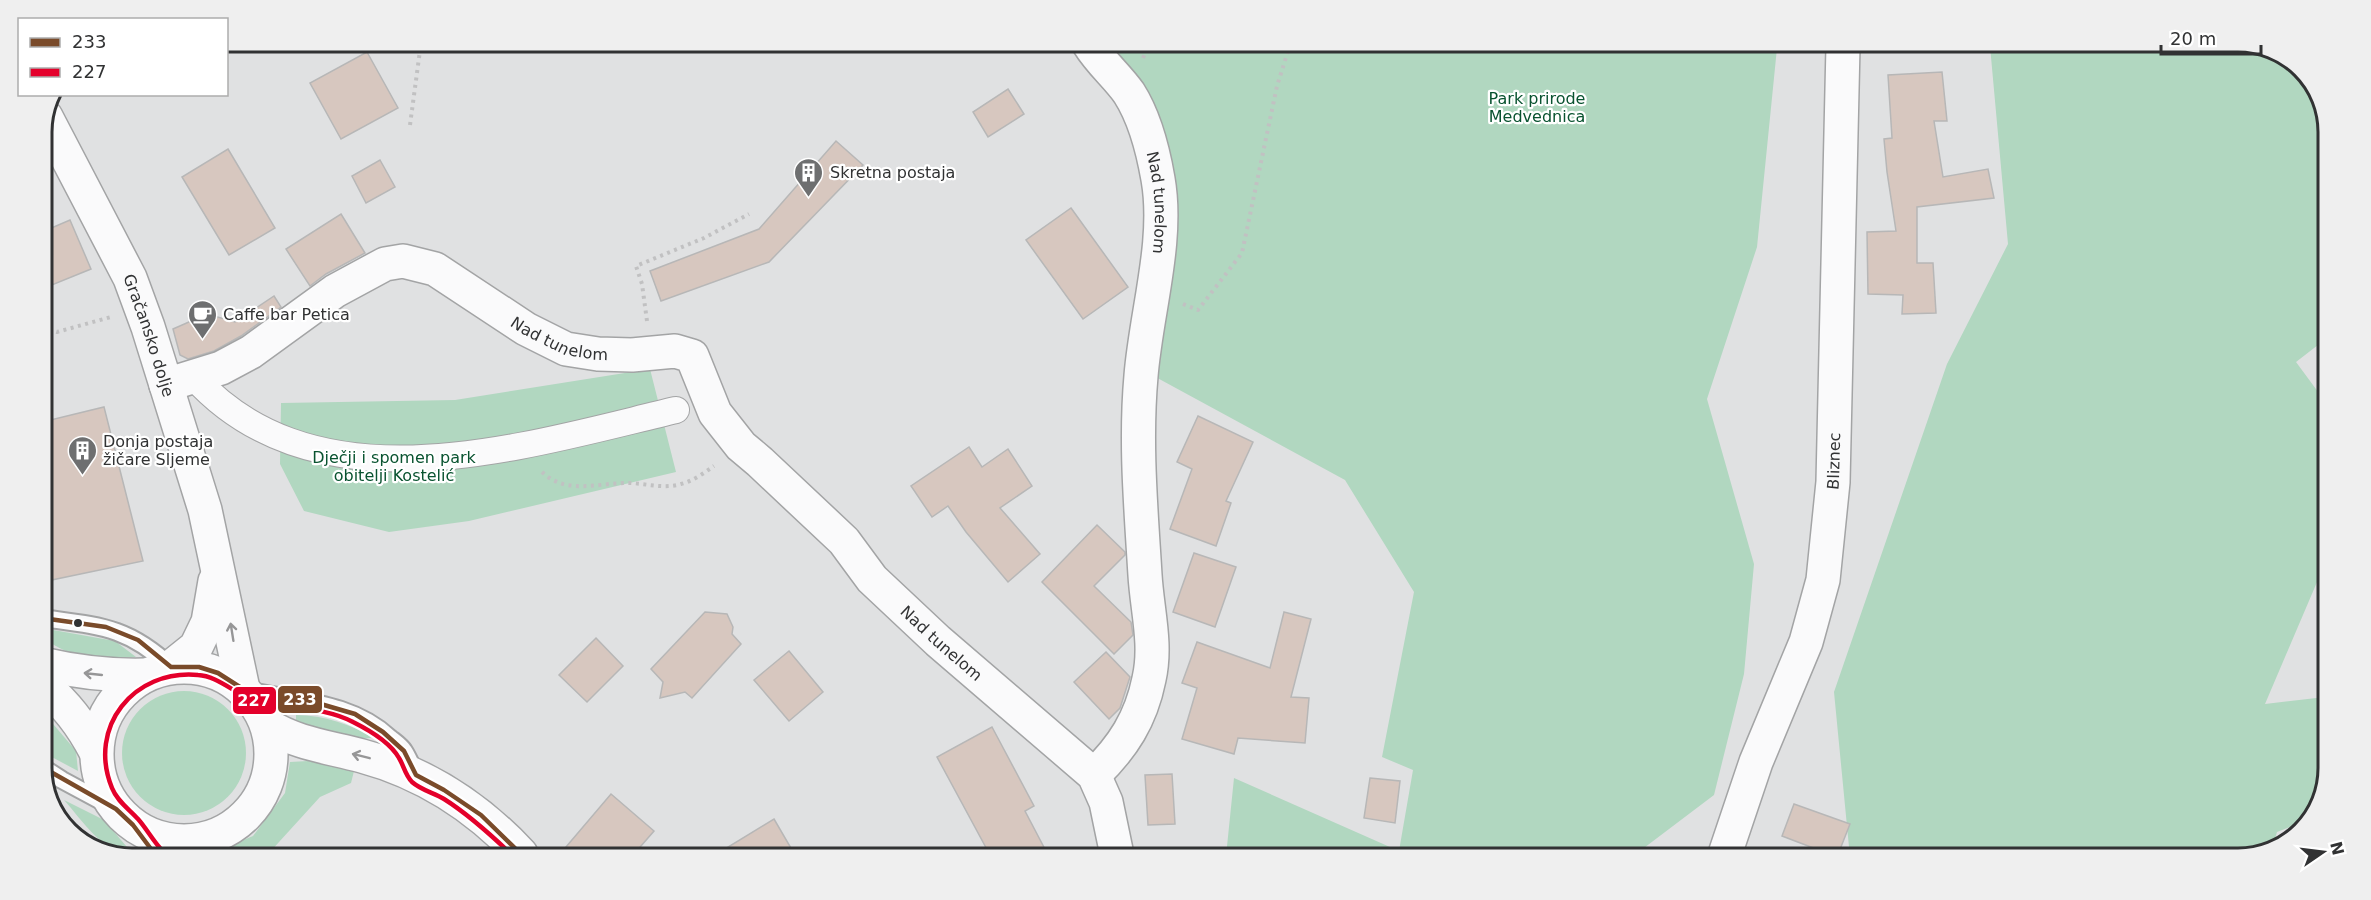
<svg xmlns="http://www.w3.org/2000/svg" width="2371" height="900" viewBox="0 0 2371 900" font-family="'DejaVu Sans',sans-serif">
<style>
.green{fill:#b1d7c0}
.building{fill:#d7c7bf;stroke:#b7b7b7;stroke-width:1.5}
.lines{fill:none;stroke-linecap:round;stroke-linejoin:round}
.service-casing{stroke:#a3a4a5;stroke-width:20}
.pedestrian-casing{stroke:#a3a4a5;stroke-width:28}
.minor-casing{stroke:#a3a4a5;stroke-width:36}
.tertiary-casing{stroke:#a3a4a5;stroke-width:36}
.secondary-casing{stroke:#a3a4a5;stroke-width:36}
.path{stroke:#c1c1c2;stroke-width:4;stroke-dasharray:3 4.5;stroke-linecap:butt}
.service{stroke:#fafafb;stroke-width:16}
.pedestrian{stroke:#fafafb;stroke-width:26}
.minor{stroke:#fafafb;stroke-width:33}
.tertiary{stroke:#fafafb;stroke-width:33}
.secondary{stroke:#fafafb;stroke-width:33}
.bus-1-casing{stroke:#fff;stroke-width:9}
.bus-2-casing{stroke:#fff;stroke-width:9}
.bus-1{stroke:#7a4b2a;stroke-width:4.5}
.bus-2{stroke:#e4002b;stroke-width:4.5}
.oneway{stroke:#969697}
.bus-dot{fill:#313233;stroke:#fff;stroke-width:2}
.labels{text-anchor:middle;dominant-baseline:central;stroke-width:4.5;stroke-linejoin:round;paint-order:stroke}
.park-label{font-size:16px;fill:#095330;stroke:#fff}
.poi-label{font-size:16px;fill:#313233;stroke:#fff;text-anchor:start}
.street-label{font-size:16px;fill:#313233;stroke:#fff}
.rim{fill:none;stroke:#313233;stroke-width:3}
.line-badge{stroke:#fff;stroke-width:2}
.badge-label{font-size:16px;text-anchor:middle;font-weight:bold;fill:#fff}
</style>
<rect width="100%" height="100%" fill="#e0e1e2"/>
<!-- green -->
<g class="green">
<path d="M1111 44 1781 46 1777 48 1757 247 1707 399 1754 564 1744 674 1714 795 1632 857 1226 856 1234 778 1399 851 1413 770 1382 757 1414 592 1345 480 1150 374 1155 111Z"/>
<path d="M1990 46 2268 47 2310 77 2329 126 2327 338 2296 362 2327 404 2326 561 2265 704 2325 697 2324 797 2308 820 2277 832 2273 846 2239 858 1850 857 1834 692 1947 364 2008 244Z"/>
<path d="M650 369 676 472 469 521 389 532 304 511 280 464 281 403 455 400Z"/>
<path d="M42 628 115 641 136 657C99 660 74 661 42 637Z"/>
<circle cx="184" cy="753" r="62"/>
<path d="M42 711 76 751 78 771 48 755 42 748Z"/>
<path d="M296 715C325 715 349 725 375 737 348 743 320 731 296 720Z"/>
<path d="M308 761 354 771 351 783 320 797 269 853H212L253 836 285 793 290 762Z"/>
<path d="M64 800 104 820 132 853C102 853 83 821 64 800Z"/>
</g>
<!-- building -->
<g class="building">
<path d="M367 52 398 108 341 139 310 83Z"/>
<path d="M1942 72 1947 121H1934L1943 177 1988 169 1994 198 1917 207V263H1933L1936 313 1902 314 1903 295 1868 294 1867 232 1896 231 1887 172 1884 139 1892 138 1888 75Z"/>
<path d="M1008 89 1024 114 988 137 973 112Z"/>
<path d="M836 141 863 165 769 262 661 301 650 271 759 229Z"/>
<path d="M228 149 275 228 229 255 182 177Z"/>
<path d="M380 160 395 187 366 203 352 176Z"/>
<path d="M1071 208 1128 287 1083 319 1026 240Z"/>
<path d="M341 214 365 253 326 274 310 286 286 249Z"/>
<path d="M70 220 91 269 42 289V232Z"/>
<path d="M274 296 281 307 241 336 214 351 188 359 180 355 173 329 207 314 235 322Z"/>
<path d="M104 407 143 561 42 582V422Z"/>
<path d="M1198 416 1253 442 1226 501 1231 503 1216 546 1170 529 1192 469 1177 462Z"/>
<path d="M969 447 982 467 1008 449 1032 486 1000 508 1040 554 1008 582 966 532 948 506 932 517 911 486Z"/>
<path d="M1097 525 1125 552V555L1094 586 1131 622 1133 635 1114 654 1042 582Z"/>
<path d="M1194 553 1236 567 1215 627 1173 612Z"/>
<path d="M705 612 727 614 733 627 732 634 741 644 692 698 685 692 660 698 663 682 651 669Z"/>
<path d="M1284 612 1311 619 1291 697 1309 698 1305 743 1238 738 1234 754 1182 739 1197 688 1182 683 1197 642 1270 668Z"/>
<path d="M596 638 623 666 587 702 559 675Z"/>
<path d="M789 651 823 692 789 721 754 680Z"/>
<path d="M1106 652 1130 677 1120 708 1109 719 1074 682Z"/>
<path d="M992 727 1034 806 1025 811 1048 855H990L937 757Z"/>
<path d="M1172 774 1175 824 1148 825 1145 775Z"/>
<path d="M1370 778 1400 781 1395 823 1364 818Z"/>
<path d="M611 794 654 831 634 854H560Z"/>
<path d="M1794 804 1850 824 1837 857 1782 836Z"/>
<path d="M774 819 795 855H715Z"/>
</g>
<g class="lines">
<defs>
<g id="service">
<path d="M42 618C99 626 127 626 171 667"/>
<path d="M243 689C294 702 349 700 390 738 395 742 401 746 404 751 408 757 411 765 415 772"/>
<path d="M42 767 62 780 116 809"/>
</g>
<path id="pedestrian" d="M194 377C317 513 523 446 676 410"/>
<g id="minor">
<path id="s1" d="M1089 44C1100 62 1117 76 1129 93 1145 118 1153 150 1158 179 1169 241 1146 313 1141 376 1135 443 1141 509 1145 575 1147 610 1157 644 1149 679 1141 719 1123 747 1094 775"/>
<path id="s2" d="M166 385 221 368 251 352 335 291 385 264 403 261 435 269 526 329 566 349 598 354 632 355 675 351 692 356 715 413 741 446 760 462 844 541 872 579 938 641 1094 775 1106 802 1117 855"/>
</g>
<g id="tertiary">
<path id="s3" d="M46 117 130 278 148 327 205 510 243 689"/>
<path d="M171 667 196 647 208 622 215 581"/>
</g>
<g id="secondary">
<path d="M42 664C77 672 109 676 145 675"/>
<circle cx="184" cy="754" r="87"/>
<path d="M42 683C66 705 81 723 96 752"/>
<path d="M267 725C297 744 329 747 362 756 425 773 477 807 521 854"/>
<path id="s4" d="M1724 857 1756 762 1806 642 1823 580 1833 482 1843 46"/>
</g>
</defs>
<!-- service casing -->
<use href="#service" class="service-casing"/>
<!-- pedestrian casing -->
<use href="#pedestrian" class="pedestrian-casing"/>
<!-- minor casing -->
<use href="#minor" class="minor-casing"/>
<!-- tertiary casing -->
<use href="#tertiary" class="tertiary-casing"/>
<!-- secondary casing -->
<use href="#secondary" class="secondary-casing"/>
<!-- path -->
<g class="path">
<path d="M1143 58 1149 44"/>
<path d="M410 125 421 43"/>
<path d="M1183 304 1198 310 1242 253 1277 86 1290 45"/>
<path d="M647 321 642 284 636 266 704 238 749 214"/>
<path d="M42 327 57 332 111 317"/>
<path d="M542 472C567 496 600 482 631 483 648 484 664 489 681 484 693 481 704 473 714 466"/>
</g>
<!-- service -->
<use href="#service" class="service"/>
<!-- pedestrian -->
<use href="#pedestrian" class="pedestrian"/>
<!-- minor -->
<use href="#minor" class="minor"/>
<!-- tertiary -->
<use href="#tertiary" class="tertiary"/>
<!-- secondary -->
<use href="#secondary" class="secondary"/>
<defs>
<g id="bus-1">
<path d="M42 618 106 627 138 640 171 667H199L218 673 243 689 276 698 307 700 355 714 383 732 404 751 416 775 444 790 481 815 521 854"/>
<path d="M42 767 116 809 133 825 154 853"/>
</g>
<path id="bus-2" d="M160 848C152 839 146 828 138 819 129 809 117 801 112 788 87 727 134 669 198 675 219 676 238 697 260 702 291 709 325 707 353 722 369 730 390 742 399 758 404 766 405 775 412 782 421 790 434 793 444 799 468 814 490 834 511 854"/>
</defs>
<!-- bus-1 casing -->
<use href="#bus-1" class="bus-1-casing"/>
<!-- bus-2 casing -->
<use href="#bus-2" class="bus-2-casing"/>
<!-- bus-1 -->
<use href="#bus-1" class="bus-1"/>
<!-- bus-2 -->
<use href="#bus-2" class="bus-2"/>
</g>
<!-- one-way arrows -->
<defs><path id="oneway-shaft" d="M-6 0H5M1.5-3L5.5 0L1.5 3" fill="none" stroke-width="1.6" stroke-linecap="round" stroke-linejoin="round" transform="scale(1.5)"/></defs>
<g class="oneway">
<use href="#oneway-shaft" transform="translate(232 632) rotate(-99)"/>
<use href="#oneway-shaft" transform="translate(93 674) rotate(-174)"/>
<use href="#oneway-shaft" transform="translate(361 756) rotate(-166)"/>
</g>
<!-- icons -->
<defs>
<symbol id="building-pin" viewBox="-11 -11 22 30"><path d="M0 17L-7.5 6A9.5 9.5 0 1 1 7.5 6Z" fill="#6e6f70" stroke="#fff"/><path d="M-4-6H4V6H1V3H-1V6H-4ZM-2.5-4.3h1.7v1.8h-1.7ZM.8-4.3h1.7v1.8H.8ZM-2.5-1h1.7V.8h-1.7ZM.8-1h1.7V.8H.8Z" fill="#fff"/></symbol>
<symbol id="cafe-pin" viewBox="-11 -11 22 30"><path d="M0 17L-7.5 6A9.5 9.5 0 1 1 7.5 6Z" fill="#6e6f70" stroke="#fff"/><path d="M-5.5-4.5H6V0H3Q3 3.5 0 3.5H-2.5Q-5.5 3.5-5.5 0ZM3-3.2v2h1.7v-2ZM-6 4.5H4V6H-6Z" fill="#fff"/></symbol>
</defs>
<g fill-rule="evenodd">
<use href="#building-pin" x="792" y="156" width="33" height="45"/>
<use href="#cafe-pin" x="186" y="298" width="33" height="45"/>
<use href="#building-pin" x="66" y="434" width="33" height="45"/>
</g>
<!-- markers -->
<circle class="bus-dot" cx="78" cy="623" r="5"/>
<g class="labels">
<!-- park labels -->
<g class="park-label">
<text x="1537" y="98">Park prirode<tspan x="1537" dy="18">Medvednica</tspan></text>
<text x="394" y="457">Dječji i spomen park<tspan x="394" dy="18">obitelji Kostelić</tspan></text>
</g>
<!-- poi labels -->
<g class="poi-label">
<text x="830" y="172">Skretna postaja</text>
<text x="223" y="314">Caffe bar Petica</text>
<text x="103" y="441">Donja postaja<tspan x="103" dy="18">žičare Sljeme</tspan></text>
</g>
<!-- street labels -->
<g class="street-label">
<text stroke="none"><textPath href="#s1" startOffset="178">Nad tunelom</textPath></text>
<text stroke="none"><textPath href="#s3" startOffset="242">Gračansko dolje</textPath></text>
<text stroke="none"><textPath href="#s2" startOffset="448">Nad tunelom</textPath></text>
<text stroke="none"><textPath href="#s4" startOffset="414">Bliznec</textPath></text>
<text stroke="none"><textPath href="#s2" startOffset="970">Nad tunelom</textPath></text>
</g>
</g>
<!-- crop -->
<path d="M0 0H2371V900H0ZM132 52H2238A80 80 0 0 1 2318 132V768A80 80 0 0 1 2238 848H132A80 80 0 0 1 52 768V132A80 80 0 0 1 132 52Z" fill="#efefef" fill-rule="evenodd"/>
<path class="rim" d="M132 52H2238A80 80 0 0 1 2318 132V768A80 80 0 0 1 2238 848H132A80 80 0 0 1 52 768V132A80 80 0 0 1 132 52Z"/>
<g class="line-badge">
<rect x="277" y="685" width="46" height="29" rx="6" fill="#7a4b2a"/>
<rect x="232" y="686" width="45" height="29" rx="6" fill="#e4002b"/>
</g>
<g class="badge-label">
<text x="300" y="705">233</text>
<text x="254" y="706">227</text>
</g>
<!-- legend -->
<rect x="18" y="18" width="210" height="78" fill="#ffffff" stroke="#adadad" stroke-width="1.5"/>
<rect x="30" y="38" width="30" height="9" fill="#7a4b2a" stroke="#adadad" stroke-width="1.5"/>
<text x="72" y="48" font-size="18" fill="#313233">233</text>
<rect x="30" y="68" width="30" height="9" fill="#e4002b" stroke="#adadad" stroke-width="1.5"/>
<text x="72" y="78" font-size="18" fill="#313233">227</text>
<!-- north arrow -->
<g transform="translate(2323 852) rotate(76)" stroke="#ffffff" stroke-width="4.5" paint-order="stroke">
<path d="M0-4.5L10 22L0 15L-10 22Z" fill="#313233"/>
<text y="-9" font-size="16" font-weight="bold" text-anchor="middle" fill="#313233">N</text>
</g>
<!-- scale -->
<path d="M2161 45v9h100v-9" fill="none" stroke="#313233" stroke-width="3"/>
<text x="2170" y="45" font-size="18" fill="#313233" stroke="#ffffff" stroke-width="4.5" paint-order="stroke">20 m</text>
</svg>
